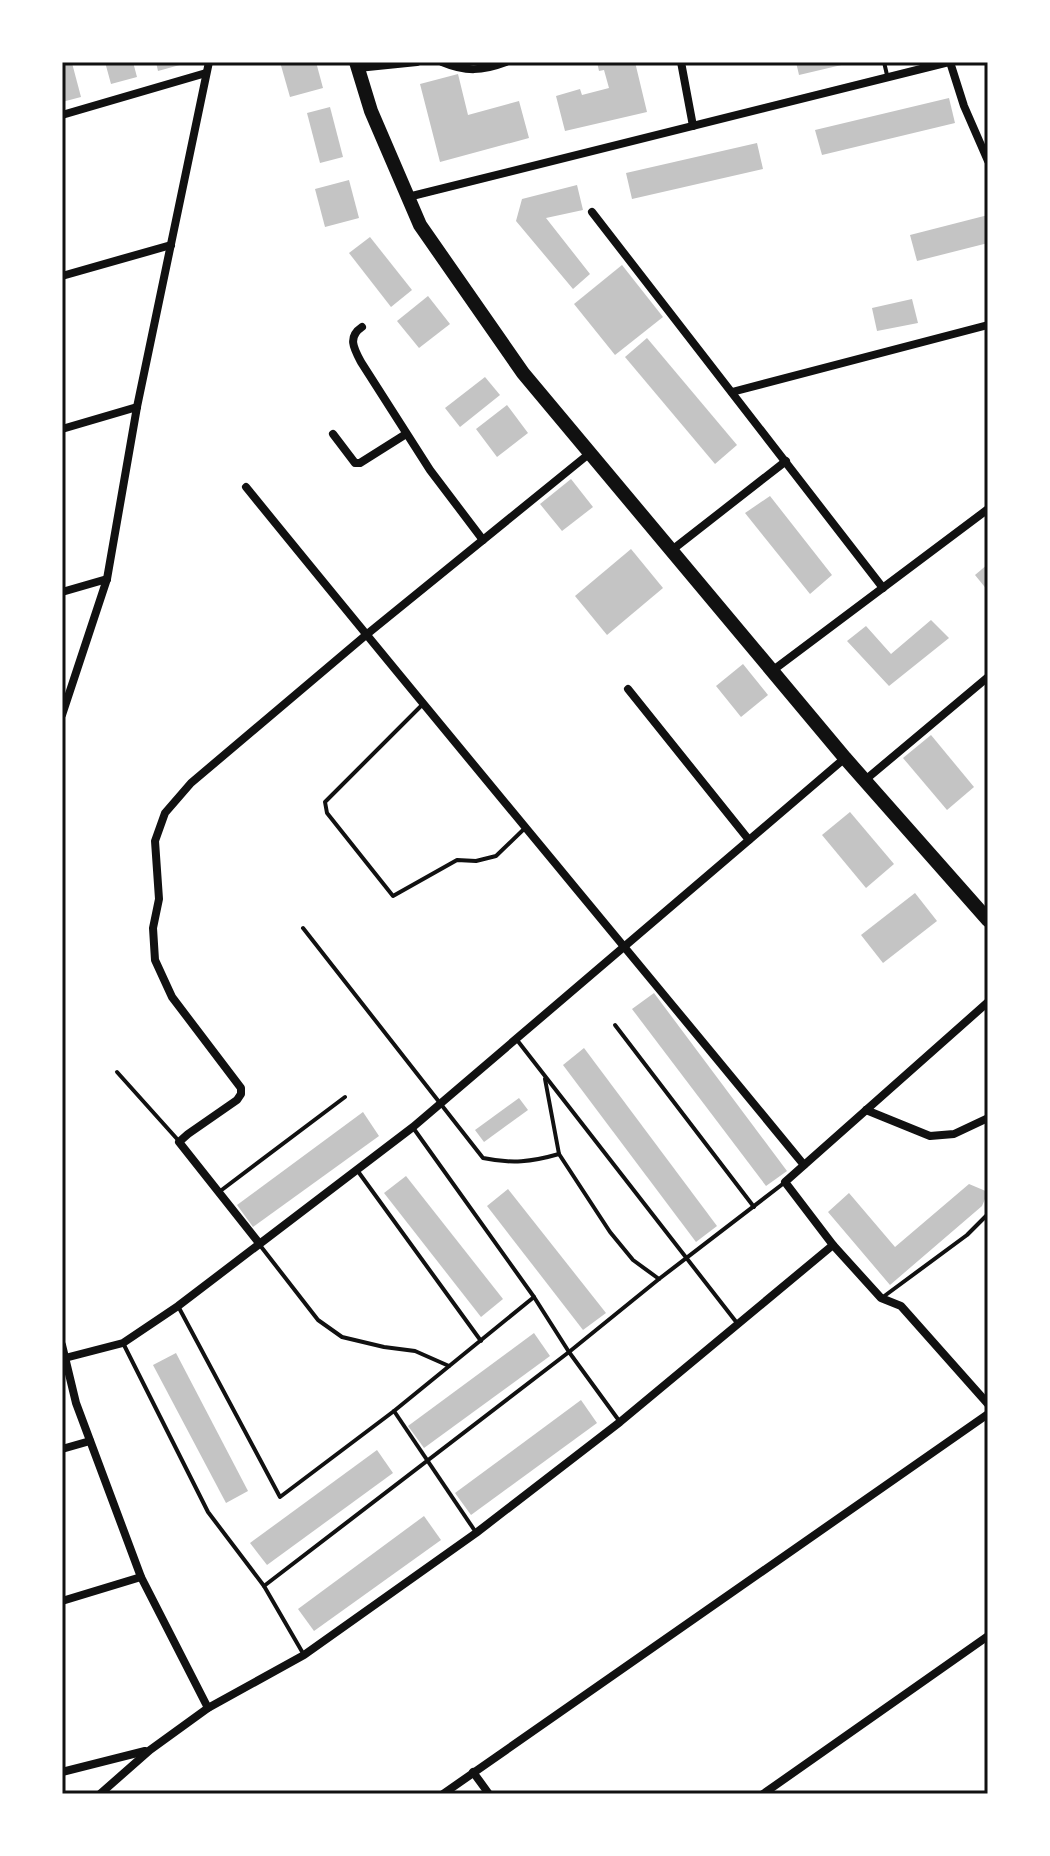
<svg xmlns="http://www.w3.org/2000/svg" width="1050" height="1856" viewBox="0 0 1050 1856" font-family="'Fira Sans Condensed',sans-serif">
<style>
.building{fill:#c4c4c4}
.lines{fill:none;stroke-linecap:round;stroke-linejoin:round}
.service{stroke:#111;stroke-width:4}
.minor{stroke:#111;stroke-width:8}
.primary{stroke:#111;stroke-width:14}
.neatline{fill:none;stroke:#111;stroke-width:3}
</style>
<rect width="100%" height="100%" fill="#fff"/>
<!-- building -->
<g class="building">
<path d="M105 62H133L137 77 111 84Z"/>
<path d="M156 62H187V63L158 71Z"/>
<path d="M280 62H316L323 88 290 97Z"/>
<path d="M597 62H635L647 112 565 131 556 96 580 89 582 95 609 88 604 70 599 71Z"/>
<path d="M796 62H850V63L799 75Z"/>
<path d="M72 63 81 97 62 102V66Z"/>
<path d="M458 74 468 115 519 101 529 138 440 162 420 84Z"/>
<path d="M949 98 955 123 822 155 815 130Z"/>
<path d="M330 107 343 157 320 163 307 113Z"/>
<path d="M757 143 763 169 632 199 626 173Z"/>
<path d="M349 180 359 218 325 227 315 189Z"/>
<path d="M577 185 583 210 546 218 590 274 573 289 516 221 522 199Z"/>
<path d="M988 215V243L917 261 910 235Z"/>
<path d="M370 237 412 290 391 307 349 253Z"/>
<path d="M622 265 663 317 615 355 574 304Z"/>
<path d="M428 296 450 324 419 348 397 321Z"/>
<path d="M912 299 918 323 877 331 872 308Z"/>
<path d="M647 338 737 445 715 464 625 357Z"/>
<path d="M485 377 500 395 460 427 445 408Z"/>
<path d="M507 405 528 433 497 457 476 429Z"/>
<path d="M571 479 593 507 562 531 540 504Z"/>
<path d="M770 496 832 575 810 594 745 513Z"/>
<path d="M631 549 663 588 607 635 575 596Z"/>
<path d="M988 564V591L975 575Z"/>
<path d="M931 620 949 638 889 686 847 641 866 626 891 654Z"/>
<path d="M743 664 768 695 741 717 716 686Z"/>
<path d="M931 735 974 787 947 810 903 758Z"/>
<path d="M850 812 894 864 866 888 822 835Z"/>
<path d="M915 893 937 921 883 963 861 935Z"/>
<path d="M654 993 787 1171 766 1186 632 1009Z"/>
<path d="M584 1048 717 1226 696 1242 563 1065Z"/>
<path d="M519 1098 528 1110 484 1142 475 1130Z"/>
<path d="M363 1112 379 1136 253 1227 237 1205Z"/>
<path d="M406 1176 503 1299 481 1317 384 1193Z"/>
<path d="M969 1184 988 1192 982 1206 890 1285 828 1212 849 1193 895 1247Z"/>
<path d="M508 1189 606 1313 583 1330 487 1206Z"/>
<path d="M534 1333 550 1356 424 1448 408 1426Z"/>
<path d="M176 1353 248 1491 226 1503 153 1365Z"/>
<path d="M581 1400 597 1423 471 1515 455 1493Z"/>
<path d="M377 1450 393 1473 267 1565 250 1543Z"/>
<path d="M424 1516 441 1540 314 1631 298 1609Z"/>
</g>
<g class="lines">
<!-- service -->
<g class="service">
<path d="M884 62 887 75"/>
<path d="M422 705 325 802 327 813 393 896 457 860 476 861 496 856 524 829"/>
<path d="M303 928 483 1158C512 1164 531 1162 559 1154"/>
<path d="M615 1025 754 1207"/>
<path d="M517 1040 737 1323"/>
<path d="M117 1072 178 1140"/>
<path d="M545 1079 559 1154 610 1232 633 1260 659 1279"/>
<path d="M414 1129 534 1297 569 1352 620 1422"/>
<path d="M357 1170 481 1341"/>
<path d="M219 1192 345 1097"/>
<path d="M259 1244 318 1320 342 1337 384 1347 415 1351 449 1366"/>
<path d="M883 1297 967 1235 988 1214"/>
<path d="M178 1306 280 1497 394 1411 534 1297"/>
<path d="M124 1345 208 1512 264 1586 304 1655"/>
<path d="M394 1411 475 1531"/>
<path d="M264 1586 569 1352 659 1279 784 1183"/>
</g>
<!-- minor -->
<g class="minor">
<path d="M442 62C466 72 482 71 506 62"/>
<path d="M681 62 693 126"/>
<path d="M950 62 964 106 988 161"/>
<path d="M358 68 417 62"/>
<path d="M62 115 206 73"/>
<path d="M408 197 949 62"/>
<path d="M592 212 883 588"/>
<path d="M62 276 171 245"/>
<path d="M362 327C347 337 354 349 361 362L430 470 483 540"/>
<path d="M732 392 988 325"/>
<path d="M62 429 137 407"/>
<path d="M333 434 355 463H360L406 434"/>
<path d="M246 487C430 714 618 938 804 1165"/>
<path d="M672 550 786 461"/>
<path d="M62 592 107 579"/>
<path d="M772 671 988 509"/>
<path d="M628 689 749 840"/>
<path d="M62 715 107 579 137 407 209 62"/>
<path d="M864 781 988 677"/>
<path d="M988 1002 785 1182 833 1245 881 1298 901 1306 988 1404"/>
<path d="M866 1110 930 1136 954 1134 988 1118"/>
<path d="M259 1243 179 1142 188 1134 237 1100 241 1094V1088L172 997 155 960 153 928 159 899 155 841 165 813 191 783 366 635 590 453"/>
<path d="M62 1345 76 1403 141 1577 208 1708"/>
<path d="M65 1358 123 1343 178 1306 413 1127 845 758"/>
<path d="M62 1449 90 1441"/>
<path d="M62 1601 141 1577"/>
<path d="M62 1772 145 1751"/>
<path d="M473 1772 489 1794"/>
<path d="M100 1794 150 1750 208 1708 304 1655 476 1533 620 1422 833 1245"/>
<path d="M443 1794 988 1414"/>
<path d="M763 1794 988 1636"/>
</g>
<!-- primary -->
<path class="primary" d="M356 62 371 111 420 225 523 373 845 758 988 920"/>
</g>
<!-- border -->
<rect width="1050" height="1856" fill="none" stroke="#ffffff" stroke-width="128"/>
<rect x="64" y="64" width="922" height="1728" class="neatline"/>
</svg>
